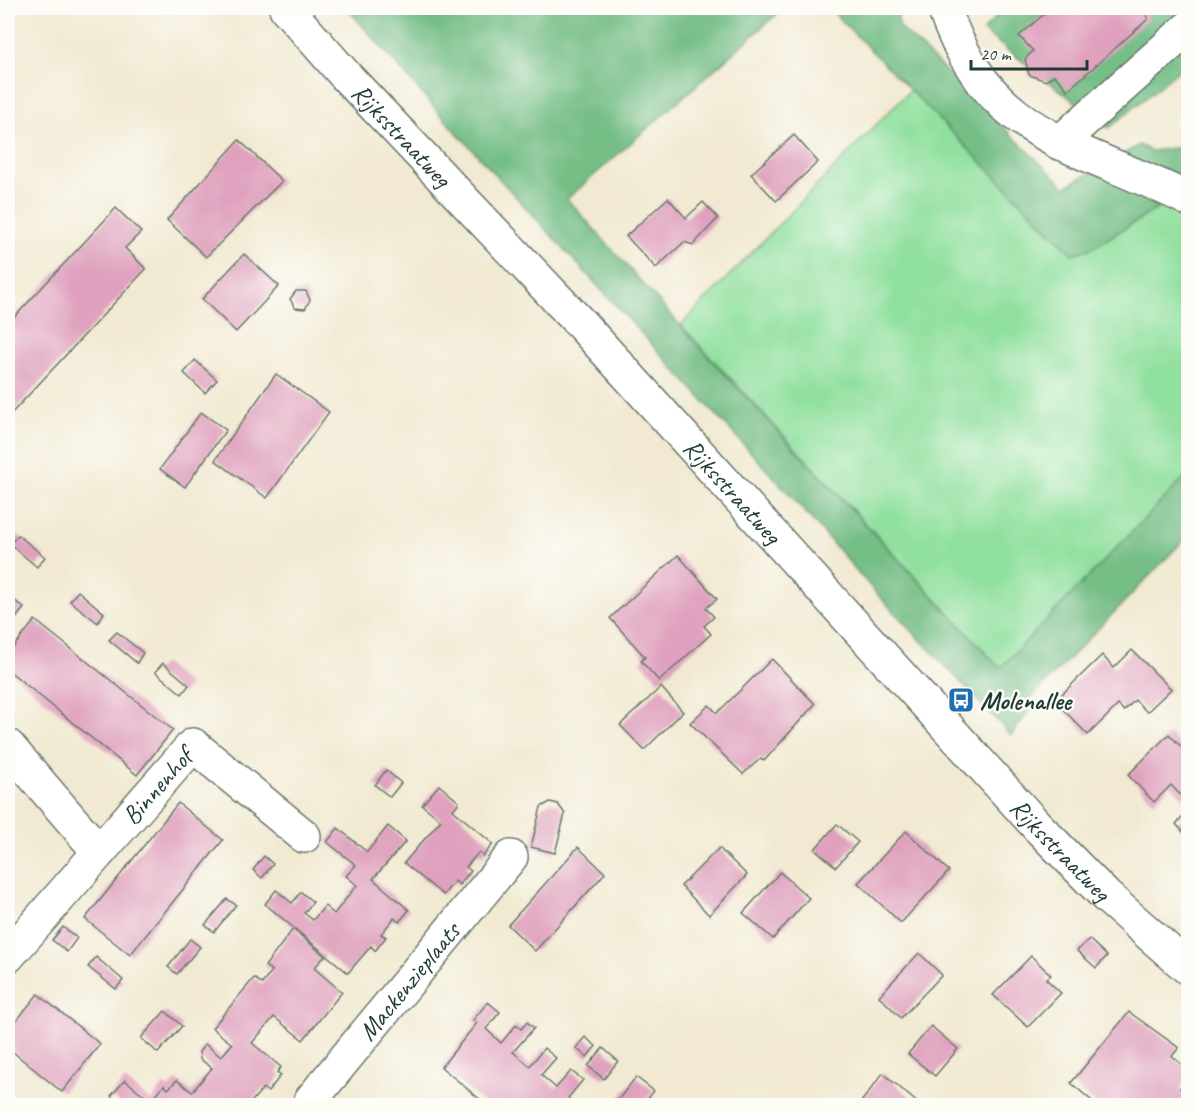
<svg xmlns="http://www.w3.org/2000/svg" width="1196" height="1113" viewBox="0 0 1196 1113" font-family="Caveat,sans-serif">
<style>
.green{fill:#90e09f;stroke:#588e6a;stroke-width:1.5}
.forest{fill:#74be86;stroke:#4a7e5d;stroke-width:1.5}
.building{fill:#dfa1be}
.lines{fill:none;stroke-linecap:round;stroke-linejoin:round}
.minor-casing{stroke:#68796b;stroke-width:36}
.major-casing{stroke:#68796b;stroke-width:36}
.minor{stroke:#fff;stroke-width:33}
.major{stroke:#fff;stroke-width:33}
.labels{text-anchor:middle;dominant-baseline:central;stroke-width:5;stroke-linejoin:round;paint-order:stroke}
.street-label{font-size:26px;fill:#1f3d34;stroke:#fdfcf7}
.poi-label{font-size:26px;font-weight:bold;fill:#1f3d34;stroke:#fdfcf7;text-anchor:start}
</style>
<rect width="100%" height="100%" fill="#fdfcf7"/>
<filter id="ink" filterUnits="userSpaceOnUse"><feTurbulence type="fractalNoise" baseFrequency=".0167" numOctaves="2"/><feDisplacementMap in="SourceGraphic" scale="12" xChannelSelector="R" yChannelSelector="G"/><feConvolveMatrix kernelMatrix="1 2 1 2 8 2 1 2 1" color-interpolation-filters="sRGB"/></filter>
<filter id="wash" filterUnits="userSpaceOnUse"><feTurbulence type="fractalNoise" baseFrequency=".008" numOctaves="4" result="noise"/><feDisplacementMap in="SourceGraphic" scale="24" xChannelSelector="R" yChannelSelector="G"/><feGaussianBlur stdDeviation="1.35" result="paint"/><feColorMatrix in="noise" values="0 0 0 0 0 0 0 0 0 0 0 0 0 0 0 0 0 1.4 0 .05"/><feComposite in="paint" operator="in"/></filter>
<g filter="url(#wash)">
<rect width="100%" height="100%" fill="#f1e9d1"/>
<!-- green -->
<path class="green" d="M910 90 1072 254 1092 248 1188 190V474L1000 668 681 325Z"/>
<!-- forest -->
<g class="forest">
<path d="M347 8H784L567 199 703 351 1000 668 1188 474V536L1030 699 1035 704 1011 735 877 594 791 496 448 123Z"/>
<path d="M829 8H897L899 26 1065 187 1139 145 1151 151 1188 146V190L1092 248 1072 254Z"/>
<path d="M1004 8H1188V57L1183 67 1109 128 983 31Z"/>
</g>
<g id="blocks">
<!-- building -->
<g class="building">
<path d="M1051 8H1146L1148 19 1068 90 1054 75 1046 81 1029 75 1025 59 1033 51 1019 36Z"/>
<path d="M794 135 818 162 776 201 751 174Z"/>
<path d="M239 140 282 181 206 257 167 220Z"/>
<path d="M668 198 686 218 703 202 718 218 693 245 684 242 656 268 626 236Z"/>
<path d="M116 208 141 232 125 248 146 269 8 417V324Z"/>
<path d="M244 254 279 286 236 332 202 299Z"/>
<path d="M296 291H306L310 300 305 309 295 308 290 299Z"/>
<path d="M195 360 217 380 205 393 184 373Z"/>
<path d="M276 374 329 412 267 498 215 460Z"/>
<path d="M201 412 226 430 185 487 160 469Z"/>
<path d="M18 535 45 557 37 567 10 544Z"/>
<path d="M678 555 717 599 706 608 714 617 704 626 711 634 659 681 641 661 645 657 610 618Z"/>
<path d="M78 591 104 613 98 623 70 601Z"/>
<path d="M8 595 24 608 8 628Z"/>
<path d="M35 620 173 730 137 775 8 670V654Z"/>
<path d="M117 632 143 653 137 663 109 640Z"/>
<path d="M1132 650 1171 689 1147 712 1135 700 1124 711 1118 705 1088 735 1055 701 1102 655 1114 668Z"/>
<path d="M772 659 815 704 765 760 760 759 743 774 690 723 709 705 717 713Z"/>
<path d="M163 663 189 685 182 694 155 672Z"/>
<path d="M661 687 683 712 644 750 620 725Z"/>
<path d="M1169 734 1188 754V803L1171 785 1154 802 1128 775Z"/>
<path d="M386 770 401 783 390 797 375 785Z"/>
<path d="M439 785 459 802 453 810 493 844 483 856 479 852 466 867 471 871 459 885 455 881 443 895 404 863 441 820 422 805Z"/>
<path d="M550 802 558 804 565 814 555 853 531 847 541 807Z"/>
<path d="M178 803 223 840 130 955 85 919Z"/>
<path d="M1188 812V837L1176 824Z"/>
<path d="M837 824 858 842 836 867 815 849Z"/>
<path d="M388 826 406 841 373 879 409 910 399 922 394 918 381 934 386 937 375 951 371 946 348 973 265 904 276 890 292 903 301 892 313 902 304 913 313 920 325 906 334 914 357 885 346 876 356 865 327 842 338 828 367 852Z"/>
<path d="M906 831 949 871 901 923 858 883Z"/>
<path d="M578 847 605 873 535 951 508 925Z"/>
<path d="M719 848 747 875 709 915 681 886Z"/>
<path d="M264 856 273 864 262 878 253 870Z"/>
<path d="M780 872 809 898 773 939 743 913Z"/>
<path d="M227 899 236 905 214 932 205 925Z"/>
<path d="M63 927 77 938 67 952 52 940Z"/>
<path d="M293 929 325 956 314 968 342 992 303 1040 274 1017 252 1043 281 1067 277 1072 281 1075 268 1092 263 1088 248 1106H123L111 1096 125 1080 151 1101 164 1085 168 1089 177 1080 192 1092 212 1068 200 1059 199 1052 205 1044 221 1057 232 1044 212 1028 254 978 262 984 272 971 265 966Z"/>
<path d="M190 939 200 947 177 974 168 967Z"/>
<path d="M1089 939 1107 956 1096 968 1077 951Z"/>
<path d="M919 953 942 975 901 1018 879 996Z"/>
<path d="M1031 956 1051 975 1046 979 1061 993 1028 1027 993 995Z"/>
<path d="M96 957 123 980 116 989 88 967Z"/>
<path d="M38 994 100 1044 62 1092 8 1048V1031Z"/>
<path d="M488 1002 500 1012 486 1029 501 1043 516 1025 521 1029 527 1022 534 1028 513 1052 530 1066 544 1048 556 1058 541 1075 556 1088 571 1071 583 1080 568 1098 577 1106H488L441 1067 477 1023 473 1020Z"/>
<path d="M165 1011 182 1026 158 1053 141 1038Z"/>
<path d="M1129 1012 1179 1048 1172 1056 1188 1070V1078L1180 1088 1188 1095V1106H1098L1071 1083Z"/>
<path d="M931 1026 958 1049 935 1076 908 1054Z"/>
<path d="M585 1037 596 1046 587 1057 576 1048Z"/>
<path d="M603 1048 618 1061 604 1079 588 1066Z"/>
<path d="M883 1073 921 1106H858Z"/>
<path d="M636 1077 654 1091 642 1106H613Z"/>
</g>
</g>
</g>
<g filter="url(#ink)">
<use href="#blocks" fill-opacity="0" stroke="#68796b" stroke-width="1.5"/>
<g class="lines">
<defs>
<g id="minor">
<path d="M944 8C988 139 1080 145 1188 199"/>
<path d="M1059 143 1188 28"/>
<path d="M8 746 99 852"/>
<path id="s1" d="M8 956 193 745 304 836"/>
<path id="s2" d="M312 1106 311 1100 511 857"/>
</g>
<g id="major">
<path id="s3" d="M286 8 345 75 583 326 1037 826 1106 896 1188 968"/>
</g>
</defs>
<!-- minor casing -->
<use href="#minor" class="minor-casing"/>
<!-- major casing -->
<use href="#major" class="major-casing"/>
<!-- minor -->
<use href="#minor" class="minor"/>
<!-- major -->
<use href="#major" class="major"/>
</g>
</g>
<!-- icons -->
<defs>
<symbol id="bus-square" viewBox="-11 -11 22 22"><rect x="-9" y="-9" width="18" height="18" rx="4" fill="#1f6fb2" stroke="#fdfcf7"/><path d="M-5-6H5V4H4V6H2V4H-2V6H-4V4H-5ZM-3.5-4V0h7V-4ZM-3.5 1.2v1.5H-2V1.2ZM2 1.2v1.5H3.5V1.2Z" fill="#fff"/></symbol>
</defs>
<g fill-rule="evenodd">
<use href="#bus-square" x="946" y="685" width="30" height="30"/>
</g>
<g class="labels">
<!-- street labels -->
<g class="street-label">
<text stroke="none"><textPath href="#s3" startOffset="172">Rijksstraatweg</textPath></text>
<text stroke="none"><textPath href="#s3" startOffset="658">Rijksstraatweg</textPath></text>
<text stroke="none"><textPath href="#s1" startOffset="226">Binnenhof</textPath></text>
<text stroke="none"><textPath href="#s3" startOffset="1144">Rijksstraatweg</textPath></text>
<text stroke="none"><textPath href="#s2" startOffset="160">Mackenzieplaats</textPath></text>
</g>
<!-- poi labels -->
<g class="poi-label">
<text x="980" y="700">Molenallee</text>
</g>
</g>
<!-- margin -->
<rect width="1196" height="1113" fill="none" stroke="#fdfcf7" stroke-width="30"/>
<!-- scale -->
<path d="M971 60v9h116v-9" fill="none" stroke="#1f3d34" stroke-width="3"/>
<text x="980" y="60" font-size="18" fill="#1f3d34" stroke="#fdfcf7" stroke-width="4.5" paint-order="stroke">20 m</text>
</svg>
